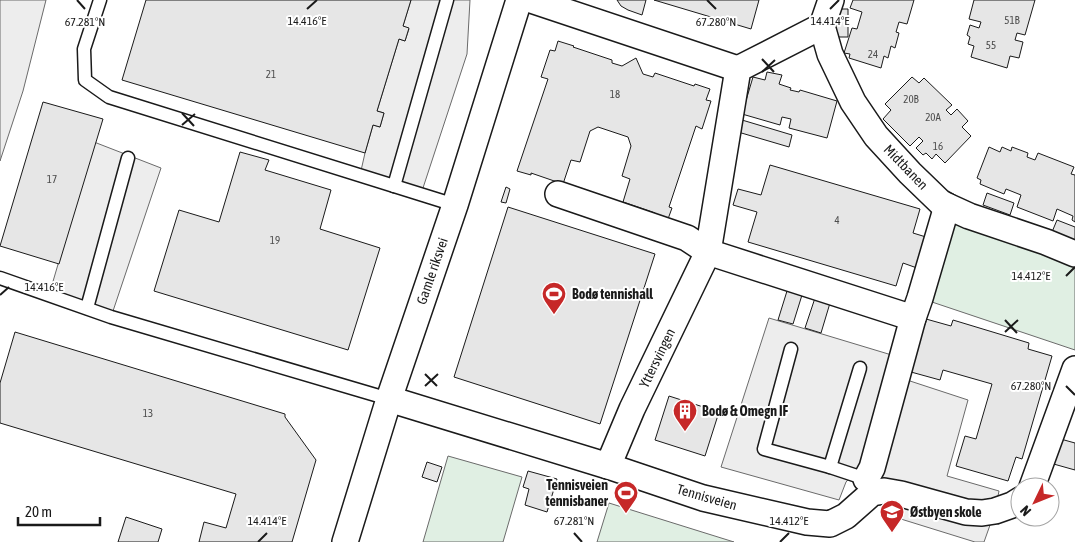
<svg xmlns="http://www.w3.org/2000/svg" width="1075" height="542" viewBox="0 0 1075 542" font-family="'Asap Condensed',sans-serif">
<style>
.green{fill:#e0efe3;stroke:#6a6a6a}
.parking{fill:#ededed;stroke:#6a6a6a}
.building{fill:#e6e6e6;stroke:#1a1a1a}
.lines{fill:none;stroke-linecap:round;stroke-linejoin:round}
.lane-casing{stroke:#1a1a1a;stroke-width:15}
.street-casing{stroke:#1a1a1a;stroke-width:28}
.lane{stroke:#fff;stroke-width:12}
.street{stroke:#fff;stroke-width:25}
.ticks{fill:none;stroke:#1a1a1a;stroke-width:2}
.labels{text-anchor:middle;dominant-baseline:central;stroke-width:4;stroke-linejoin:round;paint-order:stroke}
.number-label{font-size:11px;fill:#4d4d4d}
.street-label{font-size:14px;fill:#1a1a1a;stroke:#fff}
.poi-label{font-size:14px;font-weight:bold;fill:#1a1a1a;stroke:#fff;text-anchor:start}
.ticks-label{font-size:12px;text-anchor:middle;fill:#1a1a1a;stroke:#fff;stroke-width:4;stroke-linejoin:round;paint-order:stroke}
</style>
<rect width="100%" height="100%" fill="#fff"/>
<!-- green -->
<g class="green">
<path d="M947 206 1075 254V350L920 298Z"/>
<path d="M448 456 522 477 503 542H423Z"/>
<path d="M609 503 734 542H597Z"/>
</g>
<!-- parking -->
<g class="parking">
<path d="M0 0H46L23 91 0 161Z"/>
<path d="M411 0H470L467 54 421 194 360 175 365 153 373 125 380 127 384 113 377 111 399 39 405 41 409 29 403 26Z"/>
<path d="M94 142 161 168 111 317 49 295Z"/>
<path d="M769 318 895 356 865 461 846 482 839 500 721 467Z"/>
<path d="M907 380 968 400 947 476 999 491 995 511 984 542H975L888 515 877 475Z"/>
</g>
<!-- building -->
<g class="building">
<path d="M146 0H411L403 26 409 28 405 41 399 39 377 111 384 113 380 127 373 125 365 153 122 80Z"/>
<path d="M617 0H646L642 15 628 10 621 6Z"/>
<path d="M654 0H759L751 29Z"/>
<path d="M853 0H914L907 24 899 22 896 32 899 33 895 48 891 46 888 58 884 56 881 68 849 58 850 54 844 53 852 28 857 29 862 12 850 8Z"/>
<path d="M974 0H1035L1025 35 1017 33 1015 40 1023 42 1019 58 1010 56 1007 68 971 57 974 46 968 44 970 37 967 35 970 25 979 28 981 22 969 19Z"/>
<path d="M836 9H848V37H835Z"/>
<path d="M558 41 574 46 573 47 612 60V63L622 66 636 58 643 74 653 77 655 73 694 86 695 84 710 89 706 100 711 101 702 129 696 126 669 207 672 208 668 219 654 215 655 213 623 202 630 179 622 176 631 146 628 137 598 127 590 131 580 162 571 160 563 184 531 173V175L517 171 548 79 541 77 550 50 555 51Z"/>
<path d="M767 72 782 75 779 84 791 88 790 90 799 92 800 90 837 101 827 138 789 128 791 119 782 117 780 125 742 114 753 77 765 80Z"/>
<path d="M912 77 919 83 924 78 952 105 946 110 951 115 957 109 968 121 962 127 971 136 945 163 936 154 932 159 926 153 923 155 916 148 923 141 919 137 910 146 883 119 891 110 885 104Z"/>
<path d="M43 102 103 119 59 264 0 246Z"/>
<path d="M742 120 792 135 789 147 738 132Z"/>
<path d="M989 147 1000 152 1002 147 1011 151 1012 147 1028 153 1027 157 1035 160 1038 153 1074 167 1071 174 1075 175V222L1072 220 1073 216 1057 209 1053 221 1017 207 1021 195 1006 189 1004 194 980 184 981 180 977 178Z"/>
<path d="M240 152 269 160 265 170 331 190 320 229 380 248 348 350 154 291 179 210 219 222Z"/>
<path d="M770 165 920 209 913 233 926 237 917 268 903 263 896 286 748 242 757 212 733 205 738 189 761 195Z"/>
<path d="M506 187 510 189 506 203 501 202Z"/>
<path d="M987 193 1014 203 1010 215 983 205Z"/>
<path d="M508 207 655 254 600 424 454 377Z"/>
<path d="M1057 220 1075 227V241L1052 232Z"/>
<path d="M787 291 802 295 793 324 778 320Z"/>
<path d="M815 298 830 303 821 333 805 328Z"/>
<path d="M926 319 951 326 953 320 1029 343 1028 349 1052 356 1022 459 1016 457 1008 481 956 466 965 436 976 439 992 384 943 370 940 380 911 372Z"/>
<path d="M15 332 285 414V417L316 460 292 542H199L204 522 226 528 236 494 0 423V383Z"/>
<path d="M669 396 719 412 705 456 655 440Z"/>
<path d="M1057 438 1075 443V470L1050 463Z"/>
<path d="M427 462 442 467 437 482 422 477Z"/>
<path d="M528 471 557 479 547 512 525 505 529 489 523 487Z"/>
<path d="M126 517 162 529 158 542H118Z"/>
</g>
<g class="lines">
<defs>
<g id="lane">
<path d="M100 0 84 49 85 80 109 97 455 205"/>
<path d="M394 186 447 0"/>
<path d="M0 278 111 317 389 399"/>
<path d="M87 308 128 158"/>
<path d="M791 349 764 449 830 467 866 479 868 484"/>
<path d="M830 467 860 368"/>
</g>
<g id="street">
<path d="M531 0 738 69"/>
<path d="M831 0 822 26 830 54 853 102 876 136 910 173 940 202 947 206 969 216 1046 242 1075 254"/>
<path d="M558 194 687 238 708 252 913 318"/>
<path d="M389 399 608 466 703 498 807 522 830 524 846 516 872 493 884 491 901 494 966 512 982 513 995 511 1012 505 1020 500"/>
<path d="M608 466 632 409 708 252 738 69 822 26"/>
<path d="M866 479 872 468 913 318 920 298 947 206"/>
<path d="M1032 487 1075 369"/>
<path d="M345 542 389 399 455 205 519 0"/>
</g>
</defs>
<!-- lane casing -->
<use href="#lane" class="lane-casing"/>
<!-- street casing -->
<use href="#street" class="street-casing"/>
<!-- lane -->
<use href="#lane" class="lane"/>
<!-- street -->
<use href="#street" class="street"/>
</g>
<!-- ticks -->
<path class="ticks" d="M77 0 85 9M707 0 716 9M307 9 317 0M830 9 839 0M762 59 774 72M762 72 775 60M182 113 194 126M182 125 195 114M1066 276 1075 267M0 295 9 287M1005 320 1017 333M1005 332 1018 320M425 374 437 386M425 386 438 374M1066 386 1075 395M574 533 582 542M258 542 267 533M780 542 789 533"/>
<!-- icons -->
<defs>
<symbol id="stadium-pin" viewBox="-11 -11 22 30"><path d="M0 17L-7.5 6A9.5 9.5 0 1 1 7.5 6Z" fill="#c62828" stroke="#fff"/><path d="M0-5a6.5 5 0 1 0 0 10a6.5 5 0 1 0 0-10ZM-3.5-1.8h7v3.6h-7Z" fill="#fff"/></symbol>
<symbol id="building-pin" viewBox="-11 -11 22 30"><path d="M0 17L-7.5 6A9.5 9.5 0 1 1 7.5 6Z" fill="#c62828" stroke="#fff"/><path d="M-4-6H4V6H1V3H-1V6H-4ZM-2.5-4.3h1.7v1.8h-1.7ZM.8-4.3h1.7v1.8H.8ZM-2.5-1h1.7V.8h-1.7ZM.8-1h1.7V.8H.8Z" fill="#fff"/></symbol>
<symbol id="school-pin" viewBox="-11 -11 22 30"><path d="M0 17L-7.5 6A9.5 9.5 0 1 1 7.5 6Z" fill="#c62828" stroke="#fff"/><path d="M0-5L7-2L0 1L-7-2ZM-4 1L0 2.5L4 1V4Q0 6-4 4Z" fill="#fff"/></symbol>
</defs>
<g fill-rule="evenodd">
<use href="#stadium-pin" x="540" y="280" width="28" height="38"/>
<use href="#building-pin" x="671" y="397" width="28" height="38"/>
<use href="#stadium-pin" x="612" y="479" width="28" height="38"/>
<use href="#school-pin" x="878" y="498" width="28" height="38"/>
</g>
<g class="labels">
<!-- number labels -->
<g class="number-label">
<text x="1012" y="20">51B</text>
<text x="991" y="45">55</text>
<text x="873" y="54">24</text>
<text x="271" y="74">21</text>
<text x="615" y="94">18</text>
<text x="911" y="99">20B</text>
<text x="933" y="117">20A</text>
<text x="938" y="146">16</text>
<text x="52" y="179">17</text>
<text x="837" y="220">4</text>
<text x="275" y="240">19</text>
<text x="148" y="413">13</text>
</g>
<!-- street labels -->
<g class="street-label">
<text transform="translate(906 167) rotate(46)">Midtbanen</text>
<text transform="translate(432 271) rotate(-71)">Gamle riksvei</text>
<text transform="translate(657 358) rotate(-64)">Yttersvingen</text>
<text transform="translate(707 497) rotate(16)">Tennisveien</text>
</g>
<!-- poi labels -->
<g class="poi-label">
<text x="572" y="294">Bodø tennishall</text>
<text x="702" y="411">Bodø &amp; Omegn IF</text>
<text x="608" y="485" text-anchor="end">Tennisveien<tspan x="608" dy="16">tennisbaner</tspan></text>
<text x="910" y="512">Østbyen skole</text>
</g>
</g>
<g class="ticks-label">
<text x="307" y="25">14.416°E</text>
<text x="830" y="25">14.414°E</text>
<text x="85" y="26">67.281°N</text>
<text x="716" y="26">67.280°N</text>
<text x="1031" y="280">14.412°E</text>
<text x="44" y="291">14.416°E</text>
<text x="1031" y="390">67.280°N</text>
<text x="574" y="525">67.281°N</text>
<text x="267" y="525">14.414°E</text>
<text x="789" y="525">14.412°E</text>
</g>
<!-- north arrow -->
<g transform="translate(1035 502) rotate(227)"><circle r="24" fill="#ffffff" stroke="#a3a3a3"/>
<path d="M0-4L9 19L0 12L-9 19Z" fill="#c62828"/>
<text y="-8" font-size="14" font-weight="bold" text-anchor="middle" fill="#1a1a1a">N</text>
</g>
<!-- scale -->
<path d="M18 517v8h82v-8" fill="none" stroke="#1a1a1a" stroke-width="2.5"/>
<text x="25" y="517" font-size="15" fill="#1a1a1a" stroke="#ffffff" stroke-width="4" paint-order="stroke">20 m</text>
</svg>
